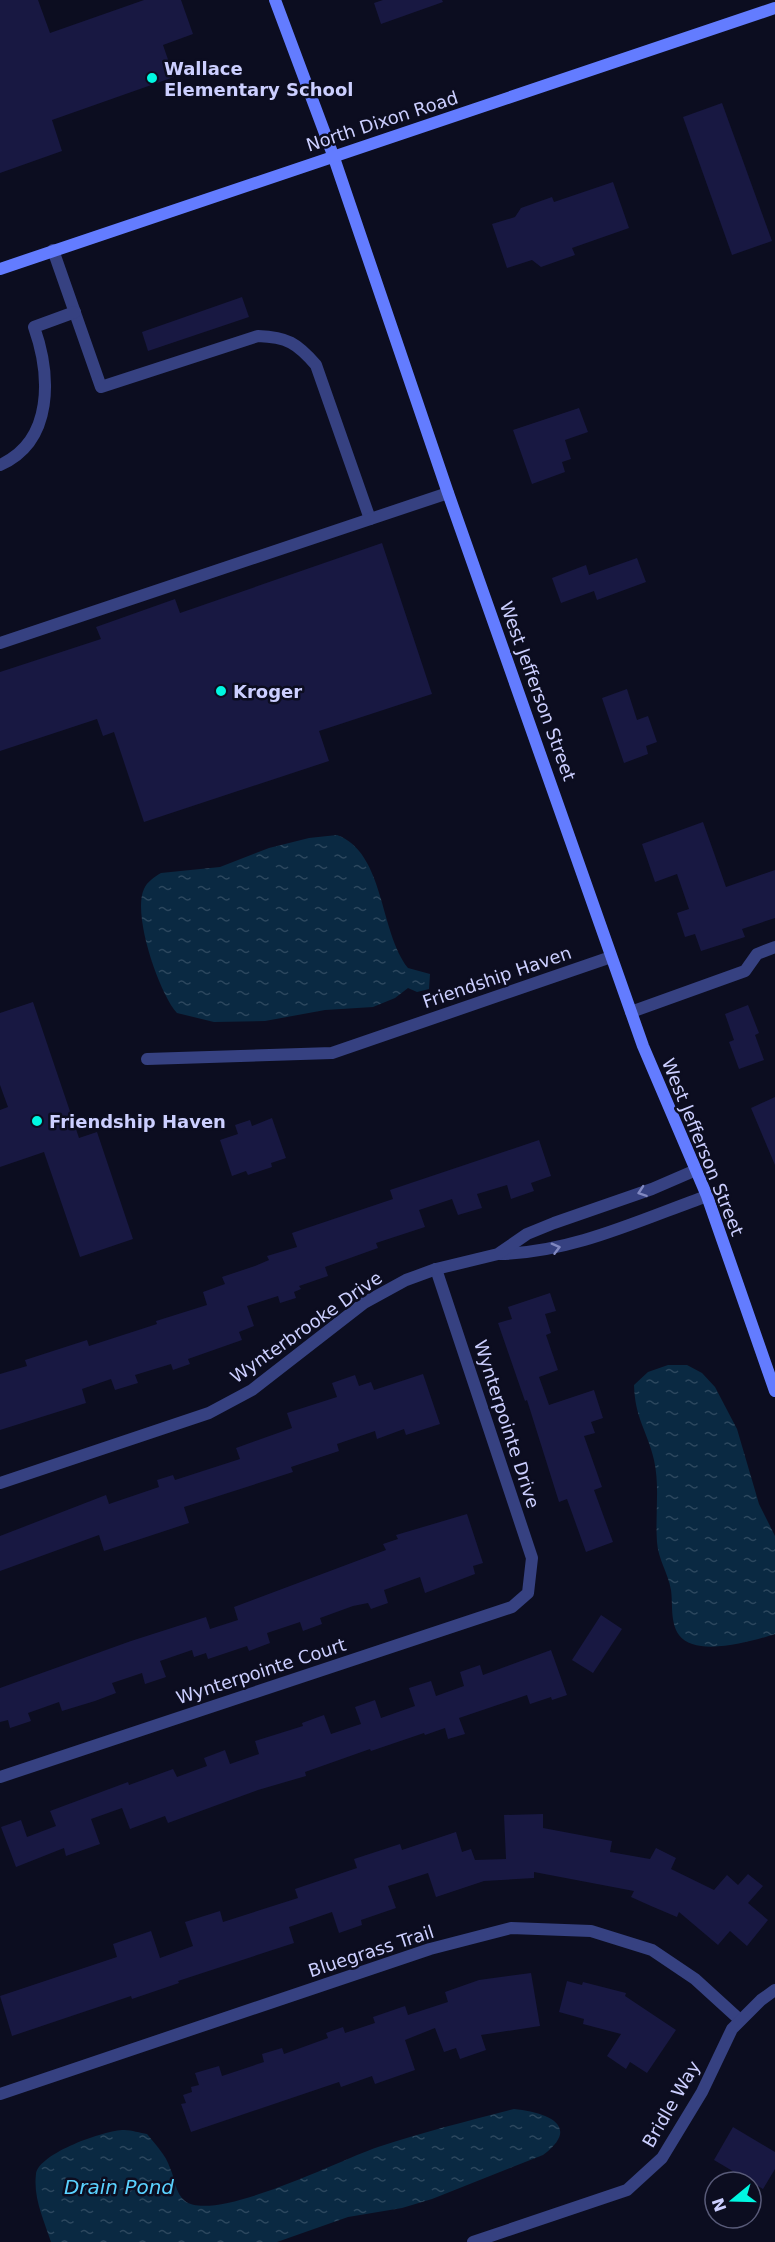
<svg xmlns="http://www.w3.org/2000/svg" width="775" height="2242" viewBox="0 0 775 2242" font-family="'DejaVu Sans',sans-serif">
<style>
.water{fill:url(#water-ripples)}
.building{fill:#181842}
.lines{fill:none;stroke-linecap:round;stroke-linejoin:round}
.lane{stroke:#364181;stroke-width:12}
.street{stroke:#364181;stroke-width:12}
.secondary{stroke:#637cff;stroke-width:12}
.oneway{stroke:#8188c0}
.poi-dot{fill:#00f7e1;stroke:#0c0d20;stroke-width:2}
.labels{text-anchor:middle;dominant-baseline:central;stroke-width:5;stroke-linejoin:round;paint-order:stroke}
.poi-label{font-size:18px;font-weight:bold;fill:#cccfff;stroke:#0c0d20;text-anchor:start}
.street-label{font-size:18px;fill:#cccfff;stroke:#0c0d20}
.water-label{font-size:20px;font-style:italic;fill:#5ad2ff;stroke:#0c0d20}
</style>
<defs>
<pattern id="water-ripples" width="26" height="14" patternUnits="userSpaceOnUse" patternTransform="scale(1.5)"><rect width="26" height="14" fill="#0a2942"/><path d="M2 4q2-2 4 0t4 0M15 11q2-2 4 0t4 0" fill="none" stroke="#2c475e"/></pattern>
</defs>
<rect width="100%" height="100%" fill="#0c0d20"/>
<!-- water -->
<g class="water">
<path d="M337 835C385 853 379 931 408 968L430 974 429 989 417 992 408 988 395 998 373 1007 325 1010 265 1021 214 1022 177 1013C159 993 132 914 144 889 147 882 154 877 161 873L220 867 269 848 309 838Z"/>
<path d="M668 1365H687L702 1373 715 1387 737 1429 759 1504 775 1536V1634C753 1641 696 1658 679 1635 670 1622 673 1604 671 1590 668 1573 658 1559 657 1542 655 1514 660 1487 654 1460 647 1430 635 1419 634 1385L648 1372Z"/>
<path d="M514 2109C545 2112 583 2125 543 2155L432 2199 402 2208 348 2217 277 2242H51C44 2220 33 2198 36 2174 39 2153 105 2130 124 2130 132 2130 140 2133 147 2134 155 2144 166 2155 170 2168 175 2178 175 2193 185 2201 215 2224 344 2158 378 2147 423 2132 469 2121 514 2109Z"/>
</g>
<!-- building -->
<g class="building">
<path d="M0 0H38L50 33 144 0H181L193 34 163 45 174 77 52 120 62 151 0 173Z"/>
<path d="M383 0H442L443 2 381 24 374 3Z"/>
<path d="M722 103 772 241 732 255 683 117Z"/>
<path d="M613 182 629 228 572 248 575 255 541 267 532 260 507 268 492 224 515 217 521 208 552 197 554 202Z"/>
<path d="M242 297 249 317 148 351 142 332Z"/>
<path d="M579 408 588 432 565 440 571 459 562 462 565 472 532 484 513 430Z"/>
<path d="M382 543 432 694 319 731 329 761 144 822 114 732 103 736 97 719 0 751V672L101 639 96 627 175 599 180 613Z"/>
<path d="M637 558 646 582 597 600 594 591 561 603 552 578 586 565 589 575Z"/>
<path d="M627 689 637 720 648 716 657 742 646 746 648 754 624 763 602 698Z"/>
<path d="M703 822 726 887 775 870V918L742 929 745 937 701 951 695 934 685 937 677 913 689 909 677 874 655 882 642 844Z"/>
<path d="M33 1002 79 1138 97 1132 133 1239 80 1257 44 1152 0 1167V1110L8 1107 0 1085V1013Z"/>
<path d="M748 1005 759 1033 755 1035 764 1060 739 1069 729 1042 734 1040 725 1014Z"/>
<path d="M775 1097V1165L751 1108Z"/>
<path d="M272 1118 286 1158 271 1163 272 1167 248 1175 246 1171 232 1176 220 1140 238 1134 235 1125 250 1120 252 1126Z"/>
<path d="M539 1140 551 1176 531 1183 534 1191 511 1199 507 1185 477 1194 482 1208 458 1215 452 1199 419 1210 425 1227 376 1243 378 1248 325 1267 328 1276 299 1286 301 1289 294 1292 296 1298 280 1303 278 1296 247 1306 254 1326 239 1332 242 1340 188 1359 190 1364 173 1370 171 1364 135 1375 138 1383 115 1390 111 1379 82 1389 86 1403 0 1430V1374L27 1366 25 1360 87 1340 89 1346 157 1324 156 1321 207 1305 203 1292 225 1284 222 1277 255 1266 269 1260 267 1256 297 1247 292 1233 393 1199 390 1190Z"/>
<path d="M550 1293 556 1311 545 1314 551 1333 546 1335 558 1370 539 1377 549 1405 594 1390 603 1418 591 1422 595 1433 584 1436 602 1487 594 1490 613 1542 586 1552 567 1499 559 1502 527 1400 525 1401 498 1323 512 1319 508 1307Z"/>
<path d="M423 1374 440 1424 406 1435 404 1429 377 1439 375 1431 337 1444 339 1451 291 1467 293 1472 184 1507 189 1523 104 1551 99 1535 0 1571V1536L106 1495 109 1504 159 1487 157 1480 173 1475 175 1480 240 1459 236 1448 292 1428 287 1413 337 1397 332 1383 355 1375 359 1386 371 1382 374 1390Z"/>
<path d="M467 1514 483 1563 473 1566 475 1574 425 1593 420 1577 384 1590 388 1603 371 1609 368 1603 353 1606 320 1618 322 1624 303 1631 300 1622 267 1633 270 1643 249 1651 247 1646 208 1659 206 1653 194 1657 192 1650 160 1661 166 1677 145 1684 142 1673 112 1683 116 1693 95 1701 62 1711 59 1702 28 1713 31 1721 10 1728 8 1720 0 1722V1688L131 1641 206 1617 210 1629 238 1620 234 1607 386 1550 383 1544 398 1539 396 1535Z"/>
<path d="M601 1615 622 1629 593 1673 572 1660Z"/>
<path d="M551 1650 567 1695 552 1700 551 1697 530 1704 527 1695 459 1718 465 1734 448 1739 445 1728 425 1735 424 1733 371 1751 370 1749 305 1772 306 1776 258 1790 168 1823 165 1816 130 1829 122 1808 91 1819 100 1844 66 1856 64 1848 16 1867 1 1827 21 1820 27 1837 56 1826 50 1811 128 1782 129 1785 173 1769 177 1777 207 1766 204 1758 225 1750 230 1764 259 1754 255 1741 303 1726 302 1723 324 1715 331 1734 361 1724 355 1707 375 1700 381 1718 415 1706 409 1688 431 1681 436 1696 464 1686 460 1672 480 1665 483 1675Z"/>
<path d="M543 1814V1828L612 1841 610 1852 650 1859 656 1848 676 1858 671 1869 714 1890 727 1875 738 1885 748 1874 763 1886 748 1903 768 1920 747 1946 730 1931 718 1945 679 1912 677 1917 651 1906 631 1897 634 1891 534 1872V1878L484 1881 436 1897 428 1873 388 1886 396 1908 361 1920 362 1925 339 1933 332 1912 289 1927 294 1943 178 1981 179 1983 132 1999 131 1996 12 2036 0 1996 117 1957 113 1944 151 1931 160 1958 193 1946 185 1922 220 1911 223 1922 298 1898 295 1889 357 1868 354 1859 400 1844 402 1850 456 1832 462 1852 471 1849 475 1860 506 1859 504 1815Z"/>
<path d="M531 1973 540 2026 481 2035 486 2050 460 2059 456 2048 444 2052 435 2028 405 2040 415 2070 375 2084 372 2076 341 2087 339 2082 191 2132 181 2104 186 2103 183 2095 192 2092 191 2087 199 2085 195 2073 219 2066 222 2076 264 2062 262 2054 282 2048 284 2054 328 2038 326 2033 343 2027 345 2033 375 2023 373 2017 405 2006 408 2015 448 2002 445 1992 479 1980Z"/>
<path d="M567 1981 582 1985 583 1982 626 1993 625 1996 676 2030 647 2073 630 2062 626 2069 607 2056 621 2034 583 2024 584 2019 559 2012Z"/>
<path d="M733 2127 775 2152V2169L763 2189 714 2160Z"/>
</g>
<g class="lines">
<!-- lane -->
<g class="lane">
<path d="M53 250 101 387 258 336C287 337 297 343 316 365L370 519"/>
<path d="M0 465C54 441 51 375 34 327L75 312"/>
<path d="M0 643 448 493"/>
<path d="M631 1012 745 971 757 954 775 947"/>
<path d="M147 1059 332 1053 611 957"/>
</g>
<!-- street -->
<g class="street">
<path d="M500 1254C571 1253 640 1220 707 1196"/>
<path d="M0 1483 209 1413 252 1390 364 1303 406 1280 436 1269 498 1254 527 1234 554 1223 652 1189 696 1170"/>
<path d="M0 1777 512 1607 528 1593 532 1558 436 1269"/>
<path d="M0 2094 430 1949 511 1928 591 1931 652 1950 695 1979 740 2020"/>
<path d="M473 2242 627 2190 662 2158 702 2092 732 2029 761 2000 775 1990"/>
</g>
<!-- secondary -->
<g class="secondary">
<path d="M275 0 333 155 448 493 643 1046 707 1196 775 1391"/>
<path d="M0 269 775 8"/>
</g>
</g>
<!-- one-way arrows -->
<defs><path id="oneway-chevron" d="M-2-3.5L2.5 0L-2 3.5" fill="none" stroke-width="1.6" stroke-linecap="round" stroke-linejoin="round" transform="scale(1.5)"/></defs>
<g class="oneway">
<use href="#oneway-chevron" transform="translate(642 1192) rotate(161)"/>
<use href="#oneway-chevron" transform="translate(556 1248) rotate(-15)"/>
</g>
<!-- markers -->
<g class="poi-dot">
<circle cx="152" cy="78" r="6"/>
<circle cx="221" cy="691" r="6"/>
<circle cx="37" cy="1121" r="6"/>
</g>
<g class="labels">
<!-- poi labels -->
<g class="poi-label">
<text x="164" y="68">Wallace<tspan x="164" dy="21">Elementary School</tspan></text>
<text x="233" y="691">Kroger</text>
<text x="49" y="1121">Friendship Haven</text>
</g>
<!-- street labels -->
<g class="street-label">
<text transform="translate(382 121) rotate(-18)">North Dixon Road</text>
<text transform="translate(538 691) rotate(70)">West Jefferson Street</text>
<text transform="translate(497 977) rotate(-19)">Friendship Haven</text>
<text transform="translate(703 1147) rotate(68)">West Jefferson Street</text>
<text transform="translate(306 1327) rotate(-35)">Wynterbrooke Drive</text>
<text transform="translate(507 1424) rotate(72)">Wynterpointe Drive</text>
<text transform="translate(261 1671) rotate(-18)">Wynterpointe Court</text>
<text transform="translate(371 1951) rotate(-18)">Bluegrass Trail</text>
<text transform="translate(671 2104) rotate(-60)">Bridle Way</text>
</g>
<!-- water labels -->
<g class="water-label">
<text x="119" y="2187">Drain Pond</text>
</g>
</g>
<!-- north arrow -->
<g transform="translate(733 2200) rotate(251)"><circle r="28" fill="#0c0d20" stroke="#595b79" stroke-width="1.5"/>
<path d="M0-4.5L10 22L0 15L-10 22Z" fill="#00f7e1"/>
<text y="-9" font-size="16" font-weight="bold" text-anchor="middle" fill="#cccfff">N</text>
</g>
</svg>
